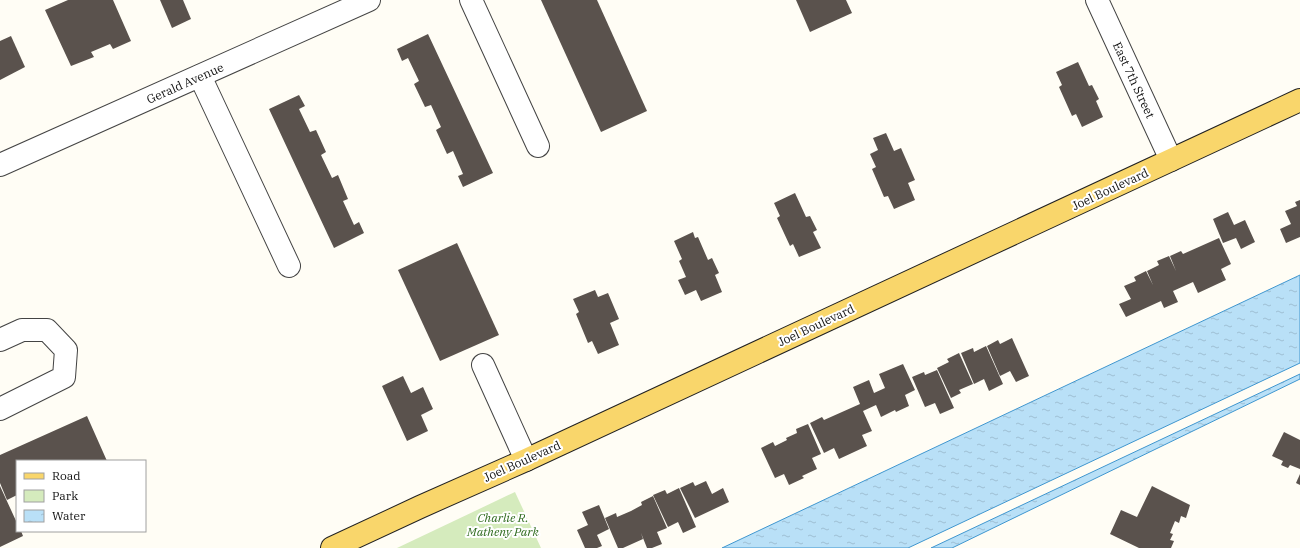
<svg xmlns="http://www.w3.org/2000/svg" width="1300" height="548" viewBox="0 0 1300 548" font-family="'IBM Plex Serif',serif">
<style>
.park{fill:#d5ebbd}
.water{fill:url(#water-ripples);stroke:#3f96cf}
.building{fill:#5a524d}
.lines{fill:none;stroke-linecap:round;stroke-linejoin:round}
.minor-casing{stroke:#444;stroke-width:24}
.major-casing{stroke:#222;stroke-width:24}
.minor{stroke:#fff;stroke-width:22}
.major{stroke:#f9d66b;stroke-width:22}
.labels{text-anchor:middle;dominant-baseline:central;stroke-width:4;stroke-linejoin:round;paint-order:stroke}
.street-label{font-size:12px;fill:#111;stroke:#fff}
.park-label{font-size:12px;font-style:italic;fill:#2f6b1f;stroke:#fff}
</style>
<defs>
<pattern id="water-ripples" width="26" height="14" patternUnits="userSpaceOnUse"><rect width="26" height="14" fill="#b9e0f7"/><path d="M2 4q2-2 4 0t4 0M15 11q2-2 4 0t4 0" fill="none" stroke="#9ebfd3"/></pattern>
</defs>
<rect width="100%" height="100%" fill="#fffdf5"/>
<!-- park -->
<path class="park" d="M515 492 541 548H397Z"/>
<!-- water -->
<g class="water">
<path d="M1300 275V363L908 548H722Z"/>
<path d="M1300 374V379L952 548H931Z"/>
</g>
<!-- building -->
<g class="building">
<path d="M68 0H113L131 41 113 49 110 44 91 52 94 57 71 66 45 10Z"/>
<path d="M160 0H183L191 19 172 28Z"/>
<path d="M541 0H597L647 111 601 132Z"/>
<path d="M796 0H846L852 13 810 32Z"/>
<path d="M428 34 493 173 463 187 458 176 463 174 453 151 447 154 436 130 441 127 431 105 425 107 414 84 419 81 408 58 402 61 397 49Z"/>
<path d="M11 36 25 67 0 80V41Z"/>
<path d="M1078 62 1089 86 1092 85 1099 99 1096 101 1103 117 1082 127 1076 114 1072 116 1059 87 1062 85 1056 72Z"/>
<path d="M299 95 305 106 299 109 310 132 316 130 326 152 321 155 332 178 338 175 348 199 343 201 354 225 359 222 364 233 334 248 269 109Z"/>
<path d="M886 133 894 151 901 148 915 180 908 183 915 200 894 209 888 196 884 197 872 169 876 167 870 154 878 150 873 138Z"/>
<path d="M795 193 806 217 810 216 817 230 813 232 821 248 799 257 793 244 790 246 777 218 780 216 774 203Z"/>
<path d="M1300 200V237L1286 243 1280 229 1291 224 1285 211 1297 206 1295 202Z"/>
<path d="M1228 212 1234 225 1245 220 1255 242 1241 249 1236 238 1223 243 1213 219Z"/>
<path d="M693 232 695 238 698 237 708 260 712 258 719 273 715 275 722 292 701 301 696 290 685 295 678 280 686 277 679 261 682 259 674 241Z"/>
<path d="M1219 238 1231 264 1221 269 1226 280 1198 293 1193 282 1173 291 1178 302 1164 308 1161 301 1126 317 1119 304 1131 299 1124 286 1136 281 1134 277 1146 271 1153 285 1147 271 1159 265 1157 261 1169 256 1176 271 1170 256 1181 251 1183 254Z"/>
<path d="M457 243 499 335 440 361 398 270Z"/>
<path d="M595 290 598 297 608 293 619 319 610 323 619 345 598 354 592 341 588 343 576 314 579 312 573 299Z"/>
<path d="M1012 338 1029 376 1016 382 1010 371 1000 376 987 346 998 340 1000 344Z"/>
<path d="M986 346 1003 384 989 391 984 379 974 384 961 353 973 348 974 352Z"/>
<path d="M959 353 973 384 959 390 961 393 951 398 937 368 949 362 947 359Z"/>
<path d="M903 364 915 390 905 395 909 406 896 412 895 410 881 417 876 405 863 411 872 431 862 435 867 446 839 459 834 448 824 453 810 423 822 417 824 420 860 404 853 387 869 380 874 393 885 388 879 374Z"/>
<path d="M937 370 954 408 940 414 935 403 925 407 912 377 924 372 925 375Z"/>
<path d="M403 376 411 393 423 387 433 409 421 415 428 431 407 441 382 386Z"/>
<path d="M87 416 107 461H17V495L7 500 0 483V455Z"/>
<path d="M808 424 821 454 812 458 817 469 802 476 804 478 789 485 784 474 775 478 761 448 773 442 775 446 787 440 786 438 797 433 796 429Z"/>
<path d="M1284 432 1300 440V469L1290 465 1288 468 1281 465 1283 461 1272 456Z"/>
<path d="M1300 474V485L1296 483Z"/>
<path d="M706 481 712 494 723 488 729 502 695 518 680 488 693 482 695 486Z"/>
<path d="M0 486 17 523V531H21L23 536 0 547Z"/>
<path d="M1152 486 1190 505 1186 518 1181 516 1179 523 1175 521 1170 533 1173 534 1170 540 1174 541 1171 548H1139L1110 534 1121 510 1137 517Z"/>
<path d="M679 488 696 527 683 533 678 522 668 527 653 495 665 490 667 494Z"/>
<path d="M653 496 667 528 657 532 662 544 652 548H647L641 533 643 539 623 548H618L605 518 616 513 617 517 631 511 642 505 641 502Z"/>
<path d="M599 505 609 529 597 535 602 546 597 548H585L577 530 588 525 582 512Z"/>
</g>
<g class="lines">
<defs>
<g id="minor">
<path d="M471 0 538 146"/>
<path d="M1097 0 1171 160"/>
<path d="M200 76 289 266"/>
<path d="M0 165 369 0"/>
<path d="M0 340 22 330H47L66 350 64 377 0 409"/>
<path d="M483 365 526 460"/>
</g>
<path id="major" d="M332 548 420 507 526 460 1300 100"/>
</defs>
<!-- minor casing -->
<use href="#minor" class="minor-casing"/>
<!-- major casing -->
<use href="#major" class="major-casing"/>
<!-- minor -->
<use href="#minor" class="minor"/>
<!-- major -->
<use href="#major" class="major"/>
</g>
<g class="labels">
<!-- street labels -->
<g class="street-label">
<text transform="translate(1134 80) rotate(65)">East 7th Street</text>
<text transform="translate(185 83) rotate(-24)">Gerald Avenue</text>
<text transform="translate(1110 189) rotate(-25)">Joel Boulevard</text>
<text transform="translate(816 325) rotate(-25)">Joel Boulevard</text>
<text transform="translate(522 461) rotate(-24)">Joel Boulevard</text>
</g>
<!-- park labels -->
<g class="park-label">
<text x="503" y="517">Charlie R.<tspan x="503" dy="14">Matheny Park</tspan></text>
</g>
</g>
<!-- legend -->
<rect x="16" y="460" width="130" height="72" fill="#ffffff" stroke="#a0a0a0"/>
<rect x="24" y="473" width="20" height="6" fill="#f9d66b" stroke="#a0a0a0"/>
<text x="52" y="480" font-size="12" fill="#111111">Road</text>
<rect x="24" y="490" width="20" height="12" fill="#d5ebbd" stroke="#a0a0a0"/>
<text x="52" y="500" font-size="12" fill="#111111">Park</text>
<rect x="24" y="510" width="20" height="12" fill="url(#water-ripples)" stroke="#a0a0a0"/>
<text x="52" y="520" font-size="12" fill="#111111">Water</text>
</svg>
